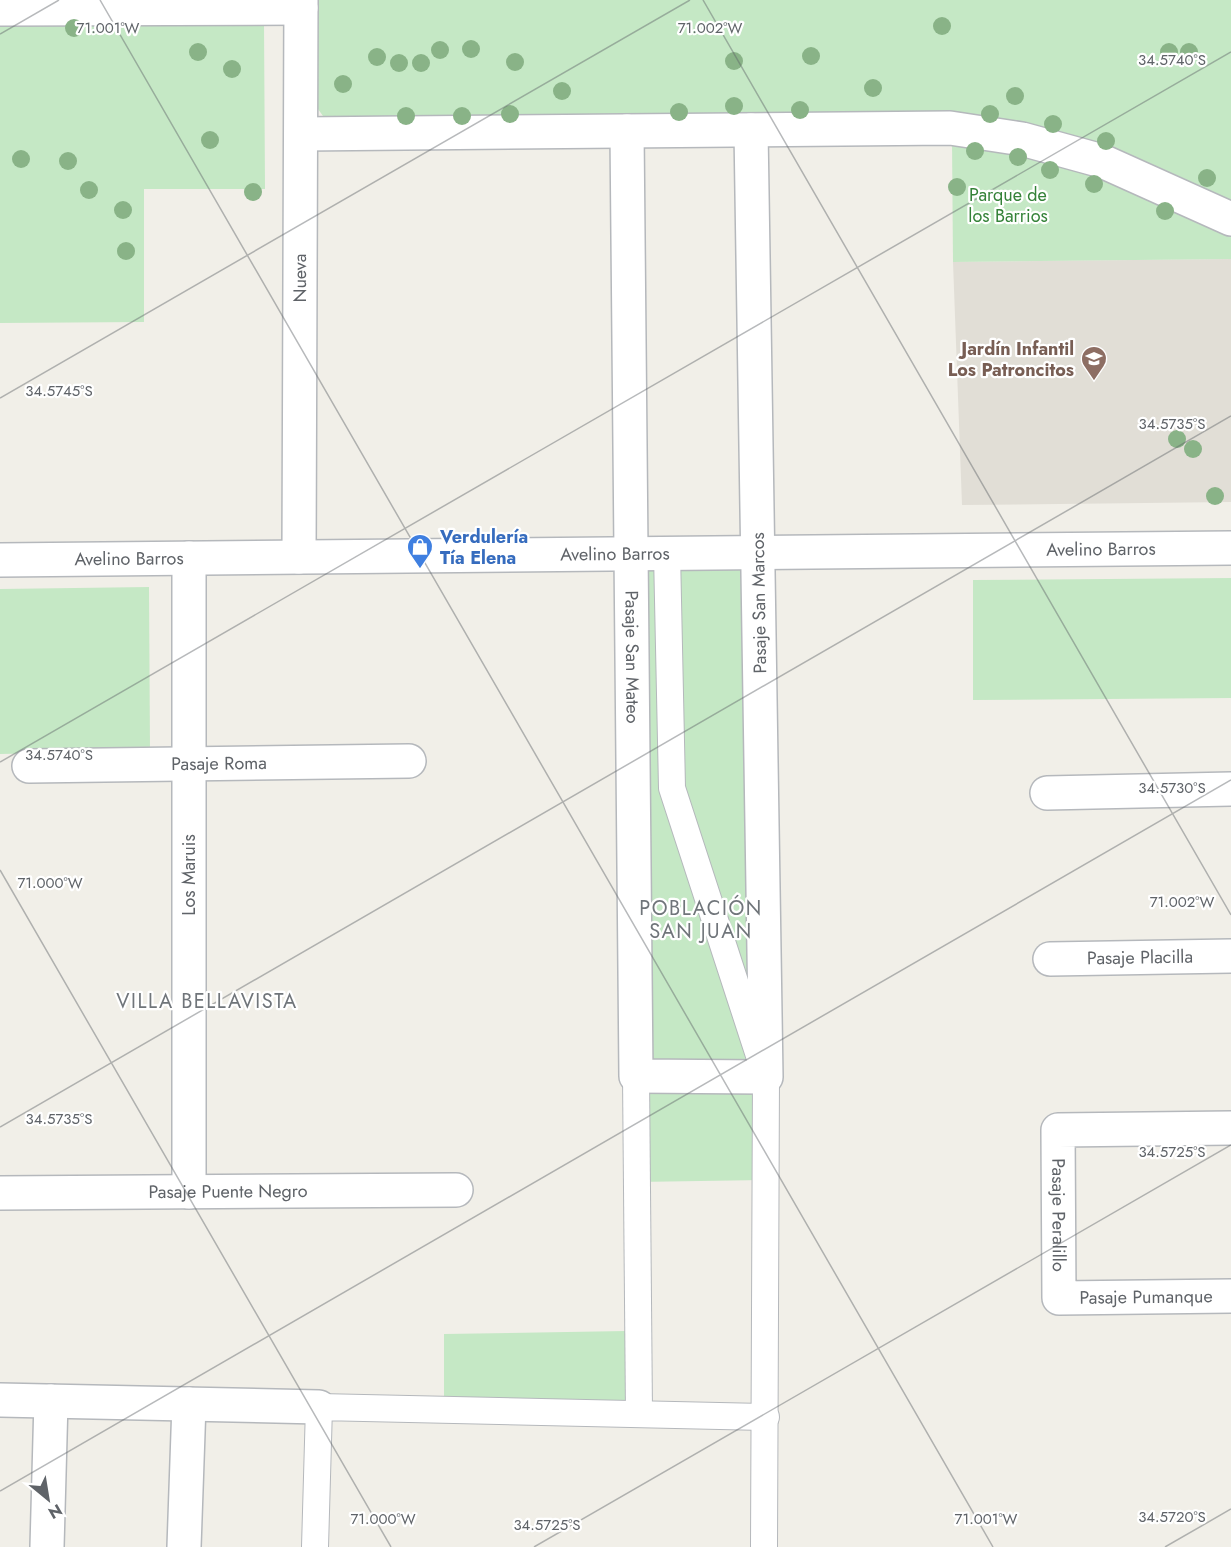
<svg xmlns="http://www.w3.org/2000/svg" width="1231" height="1547" viewBox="0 0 1231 1547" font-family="Jost,sans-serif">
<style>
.education{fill:#e1ded6}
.green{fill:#c5e8c5}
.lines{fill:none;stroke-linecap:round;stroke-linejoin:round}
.pedestrian-casing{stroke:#b5b8bc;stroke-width:28}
.minor-casing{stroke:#b5b8bc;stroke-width:36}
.pedestrian{stroke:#fff;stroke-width:26}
.minor{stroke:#fff;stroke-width:33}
.tree{fill:#89b387}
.ticks{fill:none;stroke:#5f6368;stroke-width:1.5;stroke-opacity:0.45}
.labels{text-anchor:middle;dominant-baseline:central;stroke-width:4.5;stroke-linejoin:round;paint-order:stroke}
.park-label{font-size:18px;fill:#348238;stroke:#fff}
.street-label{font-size:18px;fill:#5f6368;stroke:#fff}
.education-label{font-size:18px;font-weight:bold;fill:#785e54;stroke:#fff;text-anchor:end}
.shop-label{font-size:18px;font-weight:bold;fill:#366cbe;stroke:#fff;text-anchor:start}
.neighbourhood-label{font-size:20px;letter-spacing:1.5px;fill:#70757a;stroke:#fff}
.ticks-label{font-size:15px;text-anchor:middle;fill:#5f6368;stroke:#fff;stroke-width:4.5;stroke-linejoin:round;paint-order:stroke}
</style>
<rect width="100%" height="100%" fill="#f1efe8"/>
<!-- education -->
<path class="education" d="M1231 259V502L962 505 953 262Z"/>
<!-- green -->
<g class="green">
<path d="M312 0H1231V206L1058 138 330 120 323 116 313 102Z"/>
<path d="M264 23 265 189H144V322L0 323V25Z"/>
<path d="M952 140 1069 162 1231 227V259L953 262Z"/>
<path d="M758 552 767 1180 637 1182 631 554Z"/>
<path d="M1231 578V698L973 700V580Z"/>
<path d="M149 587 150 751 0 754V589Z"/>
<path d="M626 1331 627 1402 444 1398V1334Z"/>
</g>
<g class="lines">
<defs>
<g id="pedestrian">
<path d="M667 553 672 788 766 1077 764 1547"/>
<path d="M636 1076 639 1413"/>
<path d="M315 1547 319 1407 766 1417"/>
</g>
<g id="minor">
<path d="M0 9 301 8"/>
<path id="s1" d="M627 131 636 1076 766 1077 751 130"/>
<path d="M301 134 950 128 1022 139 1102 161 1231 219"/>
<path id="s2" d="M299 557 301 0"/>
<path d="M189 558V1192"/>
<path id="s3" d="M0 560 1231 548"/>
<path id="s4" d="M29 766 409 761"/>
<path d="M1047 793 1231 789"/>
<path id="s5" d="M1050 959 1231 956"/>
<path id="s6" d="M1231 1128 1058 1130 1059 1298 1231 1296"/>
<path id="s7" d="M0 1193 456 1190"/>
<path d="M0 1400 319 1407"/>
<path d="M47 1547 51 1401"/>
<path d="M184 1547 189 1404"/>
</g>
</defs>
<!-- pedestrian casing -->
<use href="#pedestrian" class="pedestrian-casing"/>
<!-- minor casing -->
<use href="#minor" class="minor-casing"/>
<!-- pedestrian -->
<use href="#pedestrian" class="pedestrian"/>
<!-- minor -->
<use href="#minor" class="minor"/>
</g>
<!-- trees -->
<g class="tree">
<circle cx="942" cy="26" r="9"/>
<circle cx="74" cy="28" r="9"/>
<circle cx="471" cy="49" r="9"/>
<circle cx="440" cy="50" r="9"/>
<circle cx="198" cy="52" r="9"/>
<circle cx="1169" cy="52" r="9"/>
<circle cx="1189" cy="52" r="9"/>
<circle cx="811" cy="56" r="9"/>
<circle cx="377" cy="57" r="9"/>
<circle cx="734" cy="61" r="9"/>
<circle cx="515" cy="62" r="9"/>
<circle cx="399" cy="63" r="9"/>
<circle cx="421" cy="63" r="9"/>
<circle cx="232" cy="69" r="9"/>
<circle cx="343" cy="84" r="9"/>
<circle cx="873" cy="88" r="9"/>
<circle cx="562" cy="91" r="9"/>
<circle cx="1015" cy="96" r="9"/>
<circle cx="734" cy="106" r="9"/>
<circle cx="800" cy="110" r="9"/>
<circle cx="679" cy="112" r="9"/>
<circle cx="510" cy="114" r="9"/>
<circle cx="990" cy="114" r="9"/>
<circle cx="406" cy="116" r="9"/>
<circle cx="462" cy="116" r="9"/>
<circle cx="1053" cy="124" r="9"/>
<circle cx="210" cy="140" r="9"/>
<circle cx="1106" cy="141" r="9"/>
<circle cx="975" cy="151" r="9"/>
<circle cx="1018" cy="157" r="9"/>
<circle cx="21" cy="159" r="9"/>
<circle cx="68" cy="161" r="9"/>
<circle cx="1050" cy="170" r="9"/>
<circle cx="1207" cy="178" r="9"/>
<circle cx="1094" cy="184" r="9"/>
<circle cx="957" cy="187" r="9"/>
<circle cx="89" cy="190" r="9"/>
<circle cx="253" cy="192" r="9"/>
<circle cx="123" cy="210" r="9"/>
<circle cx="1165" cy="211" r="9"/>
<circle cx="126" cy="251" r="9"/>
<circle cx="1177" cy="439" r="9"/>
<circle cx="1193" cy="449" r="9"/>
<circle cx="1215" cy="496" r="9"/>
</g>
<!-- ticks -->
<path class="ticks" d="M100 0 993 1547M703 0 1231 915M0 34 59 0M0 398 690 0M0 762 1231 52M0 870 391 1547M0 1127 1231 416M0 1491 1231 780M534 1547 1231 1145M1165 1547 1231 1509"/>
<!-- icons -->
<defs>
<symbol id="school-pin" viewBox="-11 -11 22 30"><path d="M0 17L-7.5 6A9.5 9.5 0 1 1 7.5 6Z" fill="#8d6e63" stroke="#fff"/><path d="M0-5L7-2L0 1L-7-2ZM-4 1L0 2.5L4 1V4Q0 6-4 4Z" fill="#fff"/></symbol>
<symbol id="shop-pin" viewBox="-11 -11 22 30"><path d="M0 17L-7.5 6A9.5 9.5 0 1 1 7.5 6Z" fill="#3f7fe0" stroke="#fff"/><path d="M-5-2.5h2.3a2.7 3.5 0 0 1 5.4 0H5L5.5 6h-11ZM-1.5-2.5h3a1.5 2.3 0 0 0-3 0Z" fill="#fff"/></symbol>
</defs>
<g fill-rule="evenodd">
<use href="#school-pin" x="1079" y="344" width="30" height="40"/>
<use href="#shop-pin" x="405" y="532" width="30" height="40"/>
</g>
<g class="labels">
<!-- park labels -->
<g class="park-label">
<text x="1008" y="195">Parque de<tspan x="1008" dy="21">los Barrios</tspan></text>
</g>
<!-- street labels -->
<g class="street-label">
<text stroke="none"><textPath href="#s2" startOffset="279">Nueva</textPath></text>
<text stroke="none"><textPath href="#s3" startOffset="1101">Avelino Barros</textPath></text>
<text stroke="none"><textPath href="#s3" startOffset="615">Avelino Barros</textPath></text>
<text stroke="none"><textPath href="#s3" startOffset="129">Avelino Barros</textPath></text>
<text transform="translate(759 603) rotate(-91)">Pasaje San Marcos</text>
<text stroke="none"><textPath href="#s1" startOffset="526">Pasaje San Mateo</textPath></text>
<text stroke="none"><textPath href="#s4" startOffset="190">Pasaje Roma</textPath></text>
<text transform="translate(189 875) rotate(-90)">Los Maruis</text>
<text stroke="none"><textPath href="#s5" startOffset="90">Pasaje Placilla</textPath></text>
<text stroke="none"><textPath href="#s7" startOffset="228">Pasaje Puente Negro</textPath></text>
<text stroke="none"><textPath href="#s6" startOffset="258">Pasaje Peralillo</textPath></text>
<text stroke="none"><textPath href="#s6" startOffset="428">Pasaje Pumanque</textPath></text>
</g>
<!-- education labels -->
<g class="education-label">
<text x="1074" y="349">Jardín Infantil<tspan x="1074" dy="21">Los Patroncitos</tspan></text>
</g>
<!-- shop labels -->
<g class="shop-label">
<text x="440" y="537">Verdulería<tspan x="440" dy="21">Tía Elena</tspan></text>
</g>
<!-- neighbourhood labels -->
<g class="neighbourhood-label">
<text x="701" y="908">POBLACIÓN<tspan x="701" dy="23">SAN JUAN</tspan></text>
<text x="207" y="1001">VILLA BELLAVISTA</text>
</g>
</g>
<g class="ticks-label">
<text x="108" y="33">71.001°W</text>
<text x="710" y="33">71.002°W</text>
<text x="1172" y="65">34.5740°S</text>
<text x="59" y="396">34.5745°S</text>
<text x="1172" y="429">34.5735°S</text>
<text x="59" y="760">34.5740°S</text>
<text x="1172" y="793">34.5730°S</text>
<text x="50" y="888">71.000°W</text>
<text x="1182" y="907">71.002°W</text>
<text x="59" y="1124">34.5735°S</text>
<text x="1172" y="1157">34.5725°S</text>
<text x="1172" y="1522">34.5720°S</text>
<text x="383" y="1524">71.000°W</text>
<text x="986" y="1524">71.001°W</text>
<text x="547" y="1530">34.5725°S</text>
</g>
<!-- north arrow -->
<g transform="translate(48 1499) rotate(150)" stroke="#ffffff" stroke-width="4.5" paint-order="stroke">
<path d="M0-4.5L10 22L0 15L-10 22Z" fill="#5f6368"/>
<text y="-9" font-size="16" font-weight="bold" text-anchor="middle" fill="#5f6368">N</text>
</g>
</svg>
